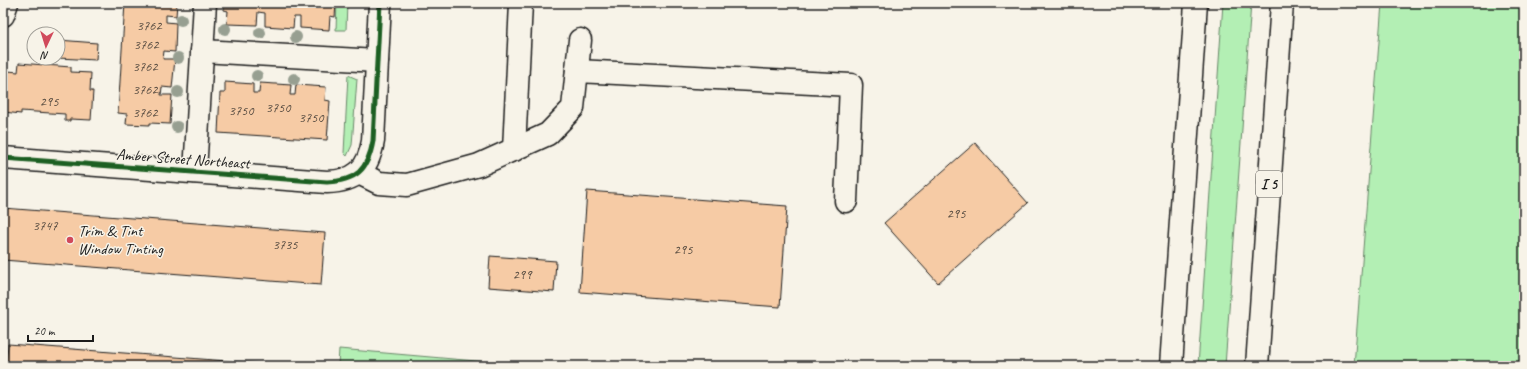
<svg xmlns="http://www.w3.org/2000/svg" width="1527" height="369" viewBox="0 0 1527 369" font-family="Caveat,sans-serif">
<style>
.green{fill:#b3efb4;stroke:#688668}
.building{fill:#f6cba5;stroke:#1c1c1c}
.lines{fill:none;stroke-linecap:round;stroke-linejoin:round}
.minor-casing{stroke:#1c1c1c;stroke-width:25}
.highway-casing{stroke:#1c1c1c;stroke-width:25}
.minor{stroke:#f7f3e8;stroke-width:22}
.highway{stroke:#f7f3e8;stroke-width:22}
.cycleway-casing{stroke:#f7f3e8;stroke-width:8}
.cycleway{stroke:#1b5e20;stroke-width:5}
.tree{fill:#979f91}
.poi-dot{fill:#d1495b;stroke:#f7f3e8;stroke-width:1.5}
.labels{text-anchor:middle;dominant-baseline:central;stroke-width:3;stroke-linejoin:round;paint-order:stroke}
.number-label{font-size:14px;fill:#52483e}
.shield{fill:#f7f3e8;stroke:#5e5c59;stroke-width:1}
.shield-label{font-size:15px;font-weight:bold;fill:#1c1c1c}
.street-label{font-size:16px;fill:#1c1c1c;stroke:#f7f3e8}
.poi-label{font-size:16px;fill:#1c1c1c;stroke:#f7f3e8;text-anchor:start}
</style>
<rect width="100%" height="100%" fill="#f7f3e8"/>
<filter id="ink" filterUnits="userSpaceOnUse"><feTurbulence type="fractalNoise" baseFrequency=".025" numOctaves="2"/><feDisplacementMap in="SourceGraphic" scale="8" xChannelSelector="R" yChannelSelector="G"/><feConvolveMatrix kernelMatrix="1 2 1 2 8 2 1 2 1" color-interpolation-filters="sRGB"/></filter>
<g filter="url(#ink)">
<!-- green -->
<g class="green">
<path d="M337 3H347L346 30H336Z"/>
<path d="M1223 3H1251L1225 366H1198Z"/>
<path d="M1382 3H1524V366H1354Z"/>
<path d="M348 75 357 79 352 145 347 156 344 153Z"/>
<path d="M339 349 533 366H338Z"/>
</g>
<!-- building -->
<g class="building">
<path d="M125 3H177L176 16 166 15V22L176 23 175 52 164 51 163 59H175L172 88 162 87 161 95H172L170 124 150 123V125L126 124 127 114 118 113Z"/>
<path d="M224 3H336L335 17 330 16 329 30 300 28V17H294L293 28 265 26V13L258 12 257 25 227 24 228 11 224 10Z"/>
<path d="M58 40 97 43 96 60 58 58Z"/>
<path d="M19 63 71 67V72L91 73 90 91H93L91 120 70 119V121H65V114L21 111V114L4 112 8 71 18 72Z"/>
<path d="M225 82 253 84V93H259L260 83 291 85 290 95H295L296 85 326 87 325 100 330 101 327 140 218 133 220 93H225Z"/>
<path d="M975 143 1028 203 938 283 884 223Z"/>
<path d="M587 191 787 206 780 307 580 292Z"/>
<path d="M3 208 325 233 321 285 3 260Z"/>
<path d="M490 256 556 261 554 292 488 287Z"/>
<path d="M8 344 291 366H6Z"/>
</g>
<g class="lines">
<defs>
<g id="minor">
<path d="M3 15 7 3"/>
<path d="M202 51 377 61"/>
<path d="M577 71 851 85 846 201"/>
<path d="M514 150 521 3"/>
<path d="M3 158 327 182C356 181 368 170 373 141L380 3"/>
<path d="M195 172 205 3"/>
<path d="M359 173 379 183 407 185 479 165 548 134 573 108 580 40"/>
</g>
<g id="highway">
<path d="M1171 366 1196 3"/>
<path d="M1257 366 1282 3"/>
</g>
</defs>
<!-- minor casing -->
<use href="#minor" class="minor-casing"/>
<!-- highway casing -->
<use href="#highway" class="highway-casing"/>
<!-- minor -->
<use href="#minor" class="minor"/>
<!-- highway -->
<use href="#highway" class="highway"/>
<defs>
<path id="cycleway" d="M3 158 327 182C356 181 368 170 373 141L380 3"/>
</defs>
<!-- cycleway casing -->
<use href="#cycleway" class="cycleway-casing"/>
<!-- cycleway -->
<use href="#cycleway" class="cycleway"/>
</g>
<!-- trees -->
<g class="tree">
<circle cx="181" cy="20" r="6"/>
<circle cx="225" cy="29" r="6"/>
<circle cx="260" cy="33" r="6"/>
<circle cx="296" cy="37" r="6"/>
<circle cx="178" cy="58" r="6"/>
<circle cx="257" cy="76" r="6"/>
<circle cx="294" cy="79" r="6"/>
<circle cx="178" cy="92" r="6"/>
<circle cx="177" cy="127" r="6"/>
</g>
</g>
<!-- markers -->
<circle class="poi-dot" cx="70" cy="240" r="4"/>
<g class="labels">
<!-- number labels -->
<g class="number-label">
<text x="149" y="25">3762</text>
<text x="146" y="44">3762</text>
<text x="145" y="66">3762</text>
<text x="145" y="89">3762</text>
<text x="49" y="101">295</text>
<text x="278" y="107">3750</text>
<text x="241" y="110">3750</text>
<text x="145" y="112">3762</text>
<text x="311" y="117">3750</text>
<text x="956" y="213">295</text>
<text x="45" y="225">3747</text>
<text x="285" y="244">3735</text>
<text x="683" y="249">295</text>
<text x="522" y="274">299</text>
</g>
<!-- shield labels -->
<rect class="shield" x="1256" y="171" width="26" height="26" rx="3"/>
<g class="shield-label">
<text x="1269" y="184">I 5</text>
</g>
<!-- street labels -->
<g class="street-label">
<text transform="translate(183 159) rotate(4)">Amber Street Northeast</text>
</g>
<!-- poi labels -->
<g class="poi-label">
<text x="78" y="231">Trim &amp; Tint<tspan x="78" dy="18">Window Tinting</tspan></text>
</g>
</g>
<!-- margin -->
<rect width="1527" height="369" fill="none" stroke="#f7f3e8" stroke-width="16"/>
<rect x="8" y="8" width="1511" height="353" fill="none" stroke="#1c1c1c" stroke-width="1.5" filter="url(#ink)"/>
<!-- north arrow -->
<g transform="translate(46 46) rotate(184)"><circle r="19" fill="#f7f3e8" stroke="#9f9d96"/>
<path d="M0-3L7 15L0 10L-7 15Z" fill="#d1495b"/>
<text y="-6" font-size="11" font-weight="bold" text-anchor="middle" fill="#1c1c1c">N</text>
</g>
<!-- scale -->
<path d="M28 335v6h65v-6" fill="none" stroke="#1c1c1c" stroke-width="2"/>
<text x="34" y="335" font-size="12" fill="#1c1c1c" stroke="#f7f3e8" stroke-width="3" paint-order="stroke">20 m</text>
</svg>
